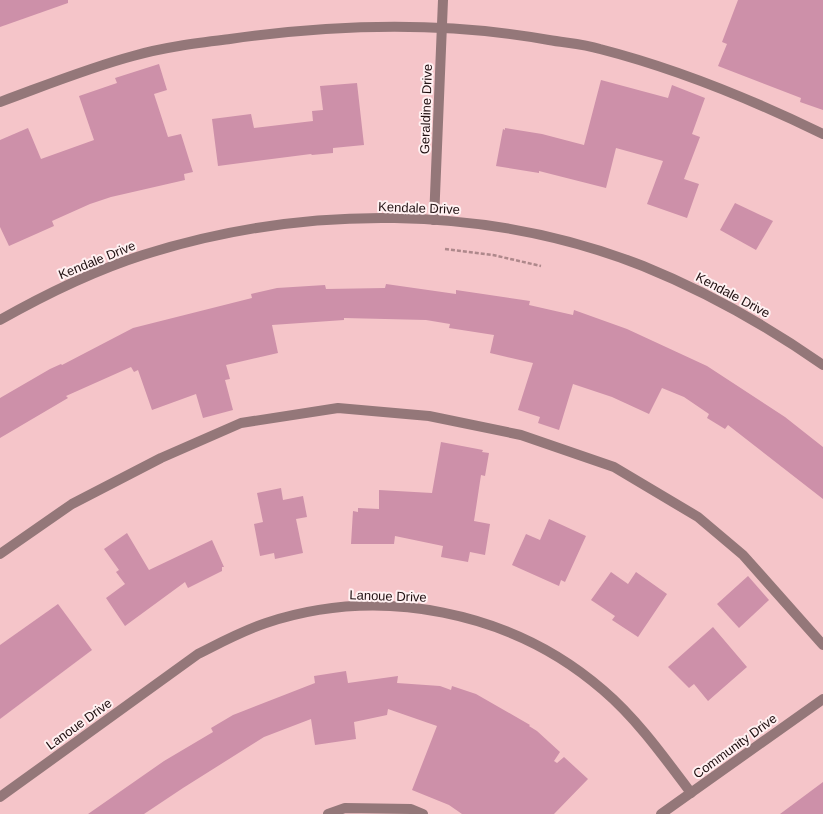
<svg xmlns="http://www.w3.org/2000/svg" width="823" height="814" viewBox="0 0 823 814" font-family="Arial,sans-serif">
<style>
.building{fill:#cd90a9}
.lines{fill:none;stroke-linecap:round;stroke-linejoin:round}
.path{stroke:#ae888b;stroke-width:2.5;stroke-dasharray:4 2;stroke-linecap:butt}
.minor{stroke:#947779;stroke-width:10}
.labels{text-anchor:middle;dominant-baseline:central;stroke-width:4;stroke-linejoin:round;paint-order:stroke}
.street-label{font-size:13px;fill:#1f0f10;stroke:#fff0f1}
</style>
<rect width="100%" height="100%" fill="#f5c5c9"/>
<!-- building -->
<g class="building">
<path d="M0 0H68V3L0 27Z"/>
<path d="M738 0H823V110L800 102 801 98 718 66 727 44 722 42Z"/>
<path d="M159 64 167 90 154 94 168 137 181 134 193 172 184 174 185 180 111 197 90 204 52 221 54 226 9 246 0 227V140L28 128 41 159 94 140 79 96 117 83 115 78Z"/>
<path d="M601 80 668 98 672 85 705 98 692 134 700 137 684 179 699 184 687 218 647 204 663 161 616 148 606 188 539 171V173L496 166 503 129 505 130V128L542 134 584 145Z"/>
<path d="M357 83 364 145 333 148V153L312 155 311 154 218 166 212 119 251 114 254 128 313 121 312 111 323 110 320 86Z"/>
<path d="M735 203 773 221 756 250 720 230Z"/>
<path d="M386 284 456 294V290L530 301 529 305 573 315 574 310 627 329 707 366 785 417 823 447V499L728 425 725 429 707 418 709 414 684 397 662 388 649 414 612 397 573 384 559 430 538 423 540 417 518 410 533 363 490 353 494 335 449 328 450 324 426 320 344 318V320L272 325 278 353 226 365 230 379 225 380 233 410 203 418 196 394 152 410 138 370 134 372 131 367 66 396 68 398 0 438V398L50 369 61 364 62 365 133 328 252 298 251 294 277 288 325 285 326 289 385 288Z"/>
<path d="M441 442 483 450 482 452 489 453 485 476 481 475 474 521 490 524 485 555 470 552 468 562 441 557 443 546 395 536 394 544H351L353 511 358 512V508L379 509V490L432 493Z"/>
<path d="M281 488 283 500 303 496 307 517 296 519 303 553 275 559 274 553 260 556 254 524 263 522 257 493Z"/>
<path d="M549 519 586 536 565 582 561 580 559 586 512 565 526 534 540 540Z"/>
<path d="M127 533 149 570 212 540 224 567H222V571L188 588 185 582 125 626 106 598 125 584 116 572 119 570 104 549Z"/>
<path d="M611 572 628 584 636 572 667 594 638 637 612 620 615 616 591 600Z"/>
<path d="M748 576 769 600 739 628 717 604Z"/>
<path d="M58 604 92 650 0 719V645Z"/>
<path d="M713 627 747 667 708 701 694 684 689 688 668 667Z"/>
<path d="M346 671 348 683 398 676 397 683 440 686 451 690 452 686 476 694 530 725 529 726 537 731 560 752 554 761 557 763 564 757 588 779 554 814H462L449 805 412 790 437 726 388 709 387 715 354 722 356 739 315 745 311 719 264 737 183 788 144 814H88L164 761 213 732 211 728 233 715 315 683 314 676Z"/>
<path d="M823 782V814H780Z"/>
</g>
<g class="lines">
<!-- path -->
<path class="path" d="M445 249 493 255 541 266"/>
<!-- minor -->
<g class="minor">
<path d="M0 102C44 86 88 68 133 56 164 47 198 43 230 39 336 24 444 21 549 40 566 43 583 44 600 49 678 69 751 99 823 134"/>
<path d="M434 220 443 0"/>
<path d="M0 320C46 294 93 271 143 255 304 204 486 204 643 266 707 292 766 325 823 365"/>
<path d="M0 554 72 504 161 458 241 423 338 408 429 416 521 435 614 467 698 517 743 555 823 645"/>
<path d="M0 797 198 654C220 643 242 631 266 623 380 585 512 611 603 690 637 719 664 757 691 793"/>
<path d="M328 814 345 808 411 809 423 814"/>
<path d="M661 814 823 699"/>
</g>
</g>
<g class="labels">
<!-- street labels -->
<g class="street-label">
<text transform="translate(426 109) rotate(-88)">Geraldine Drive</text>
<text transform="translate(419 208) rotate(2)">Kendale Drive</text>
<text transform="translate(97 260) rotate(-22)">Kendale Drive</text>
<text transform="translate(733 295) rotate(28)">Kendale Drive</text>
<text transform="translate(388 596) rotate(2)">Lanoue Drive</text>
<text transform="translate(79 724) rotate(-36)">Lanoue Drive</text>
<text transform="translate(735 746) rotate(-36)">Community Drive</text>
</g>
</g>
</svg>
